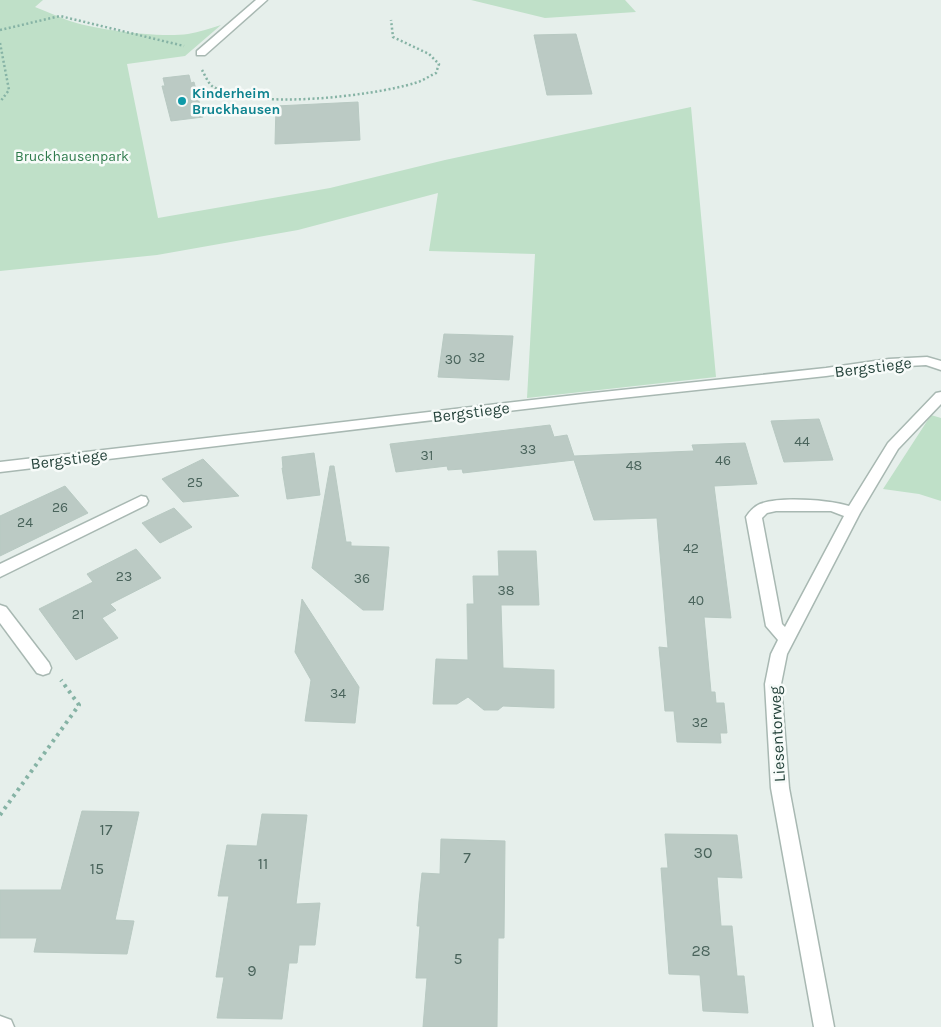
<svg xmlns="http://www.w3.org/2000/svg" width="941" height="1027" viewBox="0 0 941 1027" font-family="Karla,sans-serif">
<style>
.green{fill:#bfe0c8}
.building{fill:#bbcac4;stroke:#b8c9c2}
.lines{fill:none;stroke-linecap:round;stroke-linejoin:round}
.minor-casing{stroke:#a8b8b2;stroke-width:3}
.path-far1{stroke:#86b3a5;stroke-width:2.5;stroke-dasharray:2 2.5;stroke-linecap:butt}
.path{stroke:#86b3a5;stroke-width:4;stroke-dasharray:3 4.5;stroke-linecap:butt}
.minor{fill:#fff;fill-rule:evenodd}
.culture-dot{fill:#0f9aa8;stroke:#f7fbf9;stroke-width:2}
.labels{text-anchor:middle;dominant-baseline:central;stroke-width:5;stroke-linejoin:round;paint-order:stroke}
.far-culture-label{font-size:14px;font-weight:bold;fill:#0d838f;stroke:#f7fbf9;text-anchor:start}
.far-park-label{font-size:14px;fill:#2d7a4b;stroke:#f7fbf9}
.number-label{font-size:14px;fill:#4a645c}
.street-label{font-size:16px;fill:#24423a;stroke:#f7fbf9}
.near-number-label{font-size:16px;fill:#4a645c}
</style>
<rect width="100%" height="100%" fill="#e6efeb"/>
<!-- green -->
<g class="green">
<path d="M0 0H43L35 7C46 11 56 16 67 20 94 30 159 38 188 34 199 32 211 28 221 25L185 56 127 64 158 218 330 188 445 160 691 107 716 377 527 398 535 254 429 251 438 193 298 230 157 255 0 271Z"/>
<path d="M471 0H625L636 12 545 18Z"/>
<path d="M931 415 941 418V501L919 494 883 489Z"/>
</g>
<!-- building -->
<g class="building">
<path d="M576 34 592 94 547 95 534 35Z"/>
<path d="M189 75 191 83 194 82 203 117 171 121 162 86H165L163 78Z"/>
<path d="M358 102 360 140 275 144 276 106Z"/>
<path d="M444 334 513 336 509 380 438 377Z"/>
<path d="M819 419 833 460 784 462 771 421Z"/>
<path d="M550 425 554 437 567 435 574 456 694 451 692 445 745 443 757 484 714 486 731 618 704 617 711 692H715L716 703H724L727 733H720L721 743 677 742 674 711H665L659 647 668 648 657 518 594 520 574 460 463 473 462 469 448 470 447 466 396 472 390 444Z"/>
<path d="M314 453 320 495 287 499 282 468H283L282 457Z"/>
<path d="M203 459 239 496 183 502 162 479Z"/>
<path d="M330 466H334L346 542H351V546L389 547 383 610H363L312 568Z"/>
<path d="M65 486 88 513 0 556V516Z"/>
<path d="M174 508 192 527 160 543 142 523Z"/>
<path d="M136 549 161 578 110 604 116 610 102 618 118 638 76 660 39 609 93 582 87 574Z"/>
<path d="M498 551H536L539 605H501L503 668 554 670V708L503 706 498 710H484L468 697 457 704H433L436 659 468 660 467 604H474L473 576H499Z"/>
<path d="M302 599 359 687 355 723 305 721 311 680 295 652Z"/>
<path d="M82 811 139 812 115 920 134 921 127 954 34 952 37 938H0V890H61Z"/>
<path d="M262 814 307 815 296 904 320 903 315 945H299L297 963H289L282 1019 217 1018 224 977H216L229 896H218L227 845 257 846Z"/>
<path d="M665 834 737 835 742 878 717 877 721 926H732L737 976H744L748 1013 703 1011 700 975 669 974 661 868H668Z"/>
<path d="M441 839 505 841 504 938H498L497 1027H423L427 978H416L420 926H417L419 901 422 873 440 874Z"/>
</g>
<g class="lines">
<defs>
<g id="minor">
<path d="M256 0H267L205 55H197V51Z"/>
<path d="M927 357 941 361V370L926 365 889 367 826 376 584 402 0 472V462L584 394 826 368 889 359Z"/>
<path d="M941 392V404L898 449 860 513 787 654 781 684 789 788 834 1027H814L771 788 765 684 771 654 778 640 766 626 746 517C749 512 755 506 760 504 780 496 830 500 849 506L888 443 936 393ZM776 511H831L844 516 785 627 782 624 762 518 767 513Z"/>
<path d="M141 496 146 497 148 501 146 505 0 577V564Z"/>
<path d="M0 605 6 607 49 663 51 668 49 673 43 675 37 673 0 623Z"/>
<path d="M0 1016 11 1020 14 1027H0Z"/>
</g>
</defs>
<!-- minor casing -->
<use href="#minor" class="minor-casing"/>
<!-- path-far1 -->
<g class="path-far1">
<path d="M0 30 60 16 184 46"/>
<path d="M0 43 9 90 0 102"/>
<path d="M202 70C205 75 208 83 212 86 251 111 372 96 415 83 423 81 429 76 436 73L439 64 429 54 393 37 391 20"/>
</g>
<!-- path -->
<path class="path" d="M0 815 79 705 61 680"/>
<!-- minor -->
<use href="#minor" class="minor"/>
</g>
<!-- markers -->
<circle class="culture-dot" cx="182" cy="101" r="5"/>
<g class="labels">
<!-- far-culture labels -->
<g class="far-culture-label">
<text x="192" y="93">Kinderheim<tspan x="192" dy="16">Bruckhausen</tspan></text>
</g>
<!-- far-park labels -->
<g class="far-park-label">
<text x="72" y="156">Bruckhausenpark</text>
</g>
<!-- number labels -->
<g class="number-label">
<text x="477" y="357">32</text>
<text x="453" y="359">30</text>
<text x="802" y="441">44</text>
<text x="528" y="449">33</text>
<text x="427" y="455">31</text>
<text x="723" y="460">46</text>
<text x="634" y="465">48</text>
<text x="195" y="482">25</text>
<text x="60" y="507">26</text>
<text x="25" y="522">24</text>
<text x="691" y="548">42</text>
<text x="124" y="576">23</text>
<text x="362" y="578">36</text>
<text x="506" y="590">38</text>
<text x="696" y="600">40</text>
<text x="78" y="614">21</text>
<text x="338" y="693">34</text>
<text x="700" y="722">32</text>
</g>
<!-- street labels -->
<g class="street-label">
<text transform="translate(873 367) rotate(-7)">Bergstiege</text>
<text transform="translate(471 412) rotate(-7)">Bergstiege</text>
<text transform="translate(69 459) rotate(-7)">Bergstiege</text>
<text transform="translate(777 734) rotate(-93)">Liesentorweg</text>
</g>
<!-- near-number labels -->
<g class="near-number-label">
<text x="106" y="829">17</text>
<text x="703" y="852">30</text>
<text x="467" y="857">7</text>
<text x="263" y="863">11</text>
<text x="97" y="868">15</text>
<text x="701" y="950">28</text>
<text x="458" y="958">5</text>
<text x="252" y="970">9</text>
</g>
</g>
</svg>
